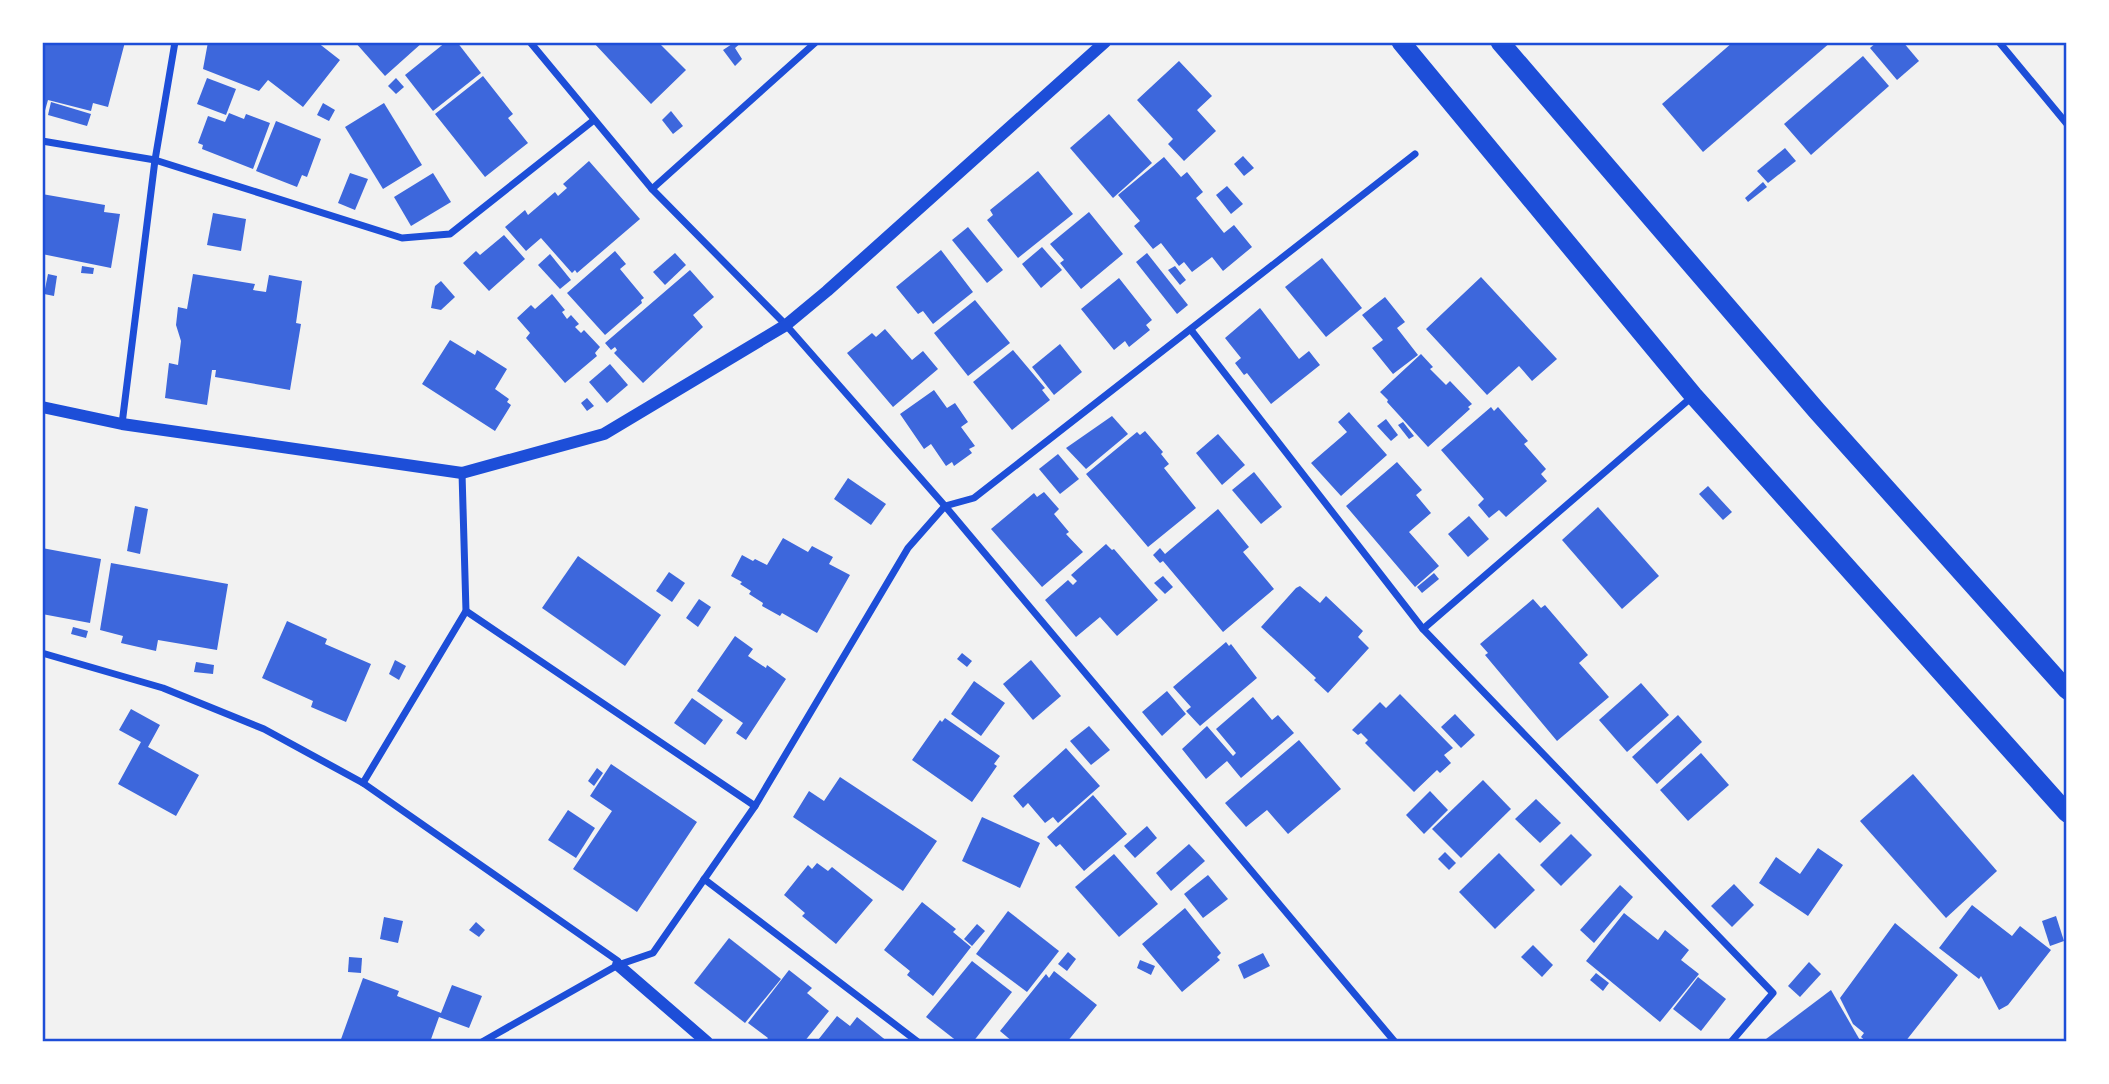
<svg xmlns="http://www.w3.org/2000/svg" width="2109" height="1084" viewBox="0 0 2109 1084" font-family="'DM Sans',sans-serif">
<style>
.building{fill:#3d67dc}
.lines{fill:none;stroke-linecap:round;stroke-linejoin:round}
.minor{stroke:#1d4ed8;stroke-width:7}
.tertiary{stroke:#1d4ed8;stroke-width:12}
.trunk{stroke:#1d4ed8;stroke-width:19}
.neatline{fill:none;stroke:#1d4ed8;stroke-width:2.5}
</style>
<rect width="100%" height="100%" fill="#f2f2f2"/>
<!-- building -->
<g class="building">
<path d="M42 42H125L108 107 93 103 91 111 48 100 42 121Z"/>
<path d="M208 42H317L340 60 303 107 268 80 259 91 203 69Z"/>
<path d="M355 42H423L385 76Z"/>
<path d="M446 42H457L481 73 433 111 405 75Z"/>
<path d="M593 42H664L661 45 686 70 651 104Z"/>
<path d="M730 42H742L735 48 742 59 735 66 723 50 732 44Z"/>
<path d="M1733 42H1831L1703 152 1662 104Z"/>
<path d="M1877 42H1903L1919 61 1897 80 1870 48Z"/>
<path d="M1863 56 1889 86 1811 155 1784 124Z"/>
<path d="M1179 61 1212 96 1197 110 1216 131 1184 161 1168 144 1173 139 1137 100Z"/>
<path d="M483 76 513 114 508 118 528 143 485 177 435 114Z"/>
<path d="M207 78 236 89 226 115 197 104Z"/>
<path d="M396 78 404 87 396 94 388 86Z"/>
<path d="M51 102 91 114 87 126 48 115Z"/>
<path d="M323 103 335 110 329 121 317 115Z"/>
<path d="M384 103 422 165 383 189 345 127Z"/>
<path d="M671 111 683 126 673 134 662 120Z"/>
<path d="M229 113 244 119 246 114 270 123 253 169 202 149 203 145 198 143 208 116 225 122Z"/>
<path d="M1109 114 1152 163 1113 198 1070 148Z"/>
<path d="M276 121 321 139 307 177 302 175 297 187 256 171Z"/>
<path d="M1785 148 1796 161 1768 183 1757 171Z"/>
<path d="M1243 156 1254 168 1244 176 1234 164Z"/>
<path d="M1164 157 1181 177 1187 172 1203 192 1196 198 1224 233 1234 225 1252 247 1223 271 1212 257 1192 272 1184 262 1179 266 1161 243 1153 249 1134 226 1140 221 1118 195Z"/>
<path d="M589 161 640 219 577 273 575 270 572 273 541 238 526 251 505 227 525 210 528 215 555 192 558 196 567 188 563 184Z"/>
<path d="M1038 171 1073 214 1018 258 987 220 993 215 990 210Z"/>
<path d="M350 173 368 179 355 210 338 203Z"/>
<path d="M433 173 451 202 411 226 394 197Z"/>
<path d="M1763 182 1767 187 1748 202 1745 198Z"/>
<path d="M1227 186 1243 204 1231 214 1216 195Z"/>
<path d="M42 194 105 205 104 212 120 214 111 268 42 254Z"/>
<path d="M1089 212 1123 254 1081 289 1060 263 1064 260 1050 244Z"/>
<path d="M213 213 246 219 241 251 207 245Z"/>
<path d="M968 227 1003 270 987 283 952 240Z"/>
<path d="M504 235 525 259 489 291 463 263 476 251 480 255Z"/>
<path d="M1042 247 1062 270 1041 288 1022 264Z"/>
<path d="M941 250 973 292 933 324 923 311 918 314 896 287Z"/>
<path d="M615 251 626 264 620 269 644 298 641 300 642 303 605 335 567 293Z"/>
<path d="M675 253 686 265 665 285 653 272Z"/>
<path d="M1147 253 1188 305 1177 314 1136 262Z"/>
<path d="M550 254 571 280 560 289 538 265Z"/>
<path d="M1322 258 1362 308 1326 337 1285 287Z"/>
<path d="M82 266 94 268 93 274 81 273Z"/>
<path d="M1175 266 1186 280 1180 285 1168 270Z"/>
<path d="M690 270 714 297 693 315 703 327 643 383 614 353 617 350 615 347 611 350 605 343Z"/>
<path d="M48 274 57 276 54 296 44 294Z"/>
<path d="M193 274 255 284 253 290 266 292 269 275 302 281 296 323 301 324 290 390 215 377 216 370H212L207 405 165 398 169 363 178 365 181 341 176 325 178 307 187 309Z"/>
<path d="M1481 277 1557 359 1532 381 1519 366 1487 395 1426 329Z"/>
<path d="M1119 278 1152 320 1146 325 1150 330 1129 347 1125 341 1114 350 1081 309Z"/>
<path d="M441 281 455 297 441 310 431 308 435 286Z"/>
<path d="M552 294 565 310 562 312 567 319 571 315 579 324 575 327 581 333 584 330 600 347 595 353 597 356 565 383 526 338 530 333 517 318 531 305 535 309Z"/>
<path d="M1385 297 1405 322 1397 328 1418 355 1393 374 1372 348 1383 340 1362 315Z"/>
<path d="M975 300 1010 343 968 376 934 333Z"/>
<path d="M1260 308 1299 359 1309 351 1320 365 1271 404 1247 373 1244 375 1235 363 1241 358 1225 338Z"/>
<path d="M885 329 912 360 923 351 938 369 893 407 847 353 872 333 876 337Z"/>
<path d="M450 340 475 355 477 350 507 369 495 389 509 399 507 402 511 405 495 431 422 384Z"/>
<path d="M1060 344 1082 372 1054 395 1032 367Z"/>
<path d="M1013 350 1045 388 1042 390 1050 400 1012 430 973 382Z"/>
<path d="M1421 354 1433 367 1430 369 1446 385 1450 381 1472 404 1468 407 1470 409 1428 447 1387 402 1388 400 1380 392Z"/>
<path d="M610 364 628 385 607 403 589 382Z"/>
<path d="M934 390 947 408 955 403 968 422 961 427 975 446 969 449 972 453 954 466 952 462 946 466 931 444 924 449 900 414Z"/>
<path d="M587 398 594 406 587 411 581 403Z"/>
<path d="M1491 407 1494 411 1498 407 1528 441 1524 444 1546 469 1541 474 1547 481 1506 517 1499 510 1489 518 1478 505 1484 499 1441 450Z"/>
<path d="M1349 412 1387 455 1341 496 1311 463 1347 432 1338 422Z"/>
<path d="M1112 416 1128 434 1086 469 1066 448Z"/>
<path d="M1386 419 1398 435 1391 441 1377 426Z"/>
<path d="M1403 422 1414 436 1409 439 1398 425Z"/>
<path d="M1145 431 1163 452 1161 454 1169 464 1164 468 1196 508 1148 547 1086 474 1137 432 1140 435Z"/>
<path d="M1218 434 1245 465 1222 485 1196 453Z"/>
<path d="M1058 454 1079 479 1060 494 1039 469Z"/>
<path d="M1397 462 1422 490 1416 495 1431 513 1409 532 1439 566 1415 587 1346 506Z"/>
<path d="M1254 472 1282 507 1261 524 1232 490Z"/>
<path d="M848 478 886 504 871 525 834 499Z"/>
<path d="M1708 486 1732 512 1723 520 1699 494Z"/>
<path d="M1044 492 1059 509 1054 514 1069 532 1066 534 1083 552 1042 587 991 529 1034 493 1037 497Z"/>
<path d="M135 506 148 509 140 554 127 551Z"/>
<path d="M1598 507 1659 576 1622 609 1562 540Z"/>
<path d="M1218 509 1249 547 1243 552 1274 589 1223 632 1163 561 1160 563 1153 555 1160 548 1165 554Z"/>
<path d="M1469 516 1489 539 1468 557 1448 534Z"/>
<path d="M783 538 808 552 812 546 833 557 829 564 850 575 817 633 782 613 780 616 762 606 763 603 749 594 751 591 740 584 742 582 731 576 742 555 753 561 755 559 767 565Z"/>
<path d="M1106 544 1112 550 1114 549 1158 600 1117 636 1100 617 1076 637 1045 600 1068 580 1073 585 1077 581 1071 575Z"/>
<path d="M42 548 101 559 90 623 42 614Z"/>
<path d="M578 556 661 615 625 666 542 608Z"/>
<path d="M111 563 228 584 217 650 158 640 156 651 121 643 123 636 100 630Z"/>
<path d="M669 572 685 583 672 602 656 591Z"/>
<path d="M1434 573 1439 579 1422 593 1417 587Z"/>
<path d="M1163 576 1173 587 1165 594 1154 583Z"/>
<path d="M1300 586 1320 603 1326 596 1363 631 1358 637 1369 648 1328 693 1314 680 1316 678 1261 627 1296 588Z"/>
<path d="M699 599 711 607 698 627 686 618Z"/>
<path d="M1533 599 1541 608 1545 605 1588 655 1579 663 1609 697 1557 741 1485 655 1488 653 1480 644Z"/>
<path d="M287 621 327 639 325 644 371 664 346 722 311 707 313 701 262 678Z"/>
<path d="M73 627 88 631 86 638 71 634Z"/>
<path d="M735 636 753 649 748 656 766 668 767 665 786 679 746 740 736 733 743 723 697 691Z"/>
<path d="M1226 642 1229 646 1231 644 1257 678 1200 726 1186 711 1191 707 1173 687Z"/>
<path d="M962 653 972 661 967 667 957 659Z"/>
<path d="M395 660 406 666 399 680 389 674Z"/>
<path d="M1031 660 1061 696 1033 720 1003 684Z"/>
<path d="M196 662 214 665 213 674 194 672Z"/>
<path d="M974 681 1005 703 981 736 951 714Z"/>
<path d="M1641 683 1669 715 1627 752 1599 720Z"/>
<path d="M1167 691 1186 714 1162 736 1142 712Z"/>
<path d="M1400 694 1453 748 1444 755 1451 763 1440 773 1437 770 1414 792 1365 743 1368 740 1361 733 1358 735 1352 730 1380 702 1386 708Z"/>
<path d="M1253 697 1272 720 1278 715 1294 733 1241 778 1227 761 1206 779 1182 749 1207 726 1233 756 1236 753 1216 729Z"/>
<path d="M692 698 723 720 705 745 674 723Z"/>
<path d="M131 709 160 725 148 747 199 775 176 816 118 784 141 742 119 730Z"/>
<path d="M1455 714 1475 735 1461 748 1441 727Z"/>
<path d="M1678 715 1702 742 1657 784 1632 757Z"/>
<path d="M945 718 1000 756 994 764 997 766 972 802 912 760 940 720 942 722Z"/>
<path d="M1089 726 1110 750 1091 765 1070 741Z"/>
<path d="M1299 740 1341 789 1288 834 1267 810 1246 827 1225 803Z"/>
<path d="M1066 748 1100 786 1058 823 1053 817 1045 823 1028 803 1023 808 1013 796Z"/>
<path d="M1701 753 1729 785 1688 821 1660 790Z"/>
<path d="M611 764 697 822 637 912 573 869 612 811 590 796Z"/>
<path d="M597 768 603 773 594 786 588 781Z"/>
<path d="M1913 774 1997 871 1946 918 1860 821Z"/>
<path d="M840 777 937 841 903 891 793 817 809 791 824 801Z"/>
<path d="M1483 780 1511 809 1461 858 1432 829Z"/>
<path d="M1430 791 1448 810 1424 834 1406 815Z"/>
<path d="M1093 795 1127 834 1084 871 1060 844 1056 847 1047 837Z"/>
<path d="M1536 799 1561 823 1540 843 1515 819Z"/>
<path d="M568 810 595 828 576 858 548 840Z"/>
<path d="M982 817 1040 843 1020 888 962 861Z"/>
<path d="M1147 826 1157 838 1135 858 1124 846Z"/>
<path d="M1571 834 1592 855 1561 886 1540 865Z"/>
<path d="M1189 844 1205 861 1171 891 1156 873Z"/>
<path d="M1818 848 1843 865 1808 916 1759 883 1776 857 1800 874Z"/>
<path d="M1445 852 1456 863 1449 870 1438 859Z"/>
<path d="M1499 853 1535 890 1495 929 1459 892Z"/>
<path d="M1114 854 1158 904 1119 937 1075 887Z"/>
<path d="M817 863 828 871 832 867 873 900 836 944 802 916 805 913 784 895 808 865 812 869Z"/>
<path d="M1208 875 1228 899 1203 918 1184 894Z"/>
<path d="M1734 884 1754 905 1732 927 1711 906Z"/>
<path d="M1620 885 1633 897 1594 943 1580 930Z"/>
<path d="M922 902 956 929 953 932 971 947 933 996 907 975 910 971 884 950Z"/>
<path d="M1972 905 2012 936 2020 926 2051 950 2008 1005 1999 1010 1981 976 1979 979 1939 948Z"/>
<path d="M1185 908 1221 953 1217 957 1220 960 1182 992 1142 944Z"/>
<path d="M1008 911 1059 951 1027 992 976 954Z"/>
<path d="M1624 913 1658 940 1665 930 1689 950 1681 960 1699 974 1660 1022 1586 961Z"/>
<path d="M2056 916 2064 941 2050 946 2042 921Z"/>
<path d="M384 917 403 921 398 943 380 939Z"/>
<path d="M476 922 485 930 479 937 469 930Z"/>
<path d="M1895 923 1958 975 1905 1042H1867L1861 1037 1864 1033 1853 1024 1840 998Z"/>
<path d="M977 924 985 931 972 946 964 939Z"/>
<path d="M729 938 781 979 745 1023 694 983Z"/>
<path d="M1533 945 1553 965 1542 977 1521 957Z"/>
<path d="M1068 952 1076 959 1067 971 1058 964Z"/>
<path d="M1263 953 1270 966 1244 979 1238 965Z"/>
<path d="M349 957 362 958 361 973 348 972Z"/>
<path d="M1140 960 1155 966 1151 975 1137 968Z"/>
<path d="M972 961 1012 992 973 1042H958L926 1017Z"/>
<path d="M1809 962 1821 974 1800 997 1788 986Z"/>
<path d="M789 970 812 988 807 993 829 1011 804 1042H765L768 1038 748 1023Z"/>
<path d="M1054 971 1097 1005 1067 1042H1013L1000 1031 1046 974 1049 978Z"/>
<path d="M1596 973 1609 983 1603 991 1590 980Z"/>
<path d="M1698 977 1726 999 1701 1031 1673 1009Z"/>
<path d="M363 978 399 991 397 996 441 1013 452 985 482 996 469 1028 439 1017 430 1042H340Z"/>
<path d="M1831 990 1861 1042H1762Z"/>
<path d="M837 1016 850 1026 857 1017 888 1042H821L818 1040Z"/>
</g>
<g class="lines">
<!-- minor -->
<g class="minor">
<path d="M530 42 652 189 786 325 945 506 1395 1042"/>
<path d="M1999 42 2067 124"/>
<path d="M42 141 155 160 402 238 450 234 594 120"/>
<path d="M652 189 816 42"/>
<path d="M1191 330 1423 629 1773 993 1731 1042"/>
<path d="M122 424 155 160 175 42"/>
<path d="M466 611 755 806"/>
<path d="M1423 629 1693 396"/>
<path d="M42 653 163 688 264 729 363 783 618 961V965"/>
<path d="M363 783 466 611 462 473"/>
<path d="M704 879 918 1042"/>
<path d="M482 1042 618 965 653 953 755 806 908 548 945 506 974 498 1415 154"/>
</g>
<!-- tertiary -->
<g class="tertiary">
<path d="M42 407 122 424 462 473 604 434 786 325 827 291 1105 42"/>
<path d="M618 965 707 1042"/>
</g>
<!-- trunk -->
<g class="trunk">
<path d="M1401 42 1693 395 2067 813"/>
<path d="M1500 42 1817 411 2067 690"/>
</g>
</g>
<!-- border -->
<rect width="2109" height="1084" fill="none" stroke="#ffffff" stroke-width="88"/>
<rect x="44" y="44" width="2021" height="996" class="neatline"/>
</svg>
